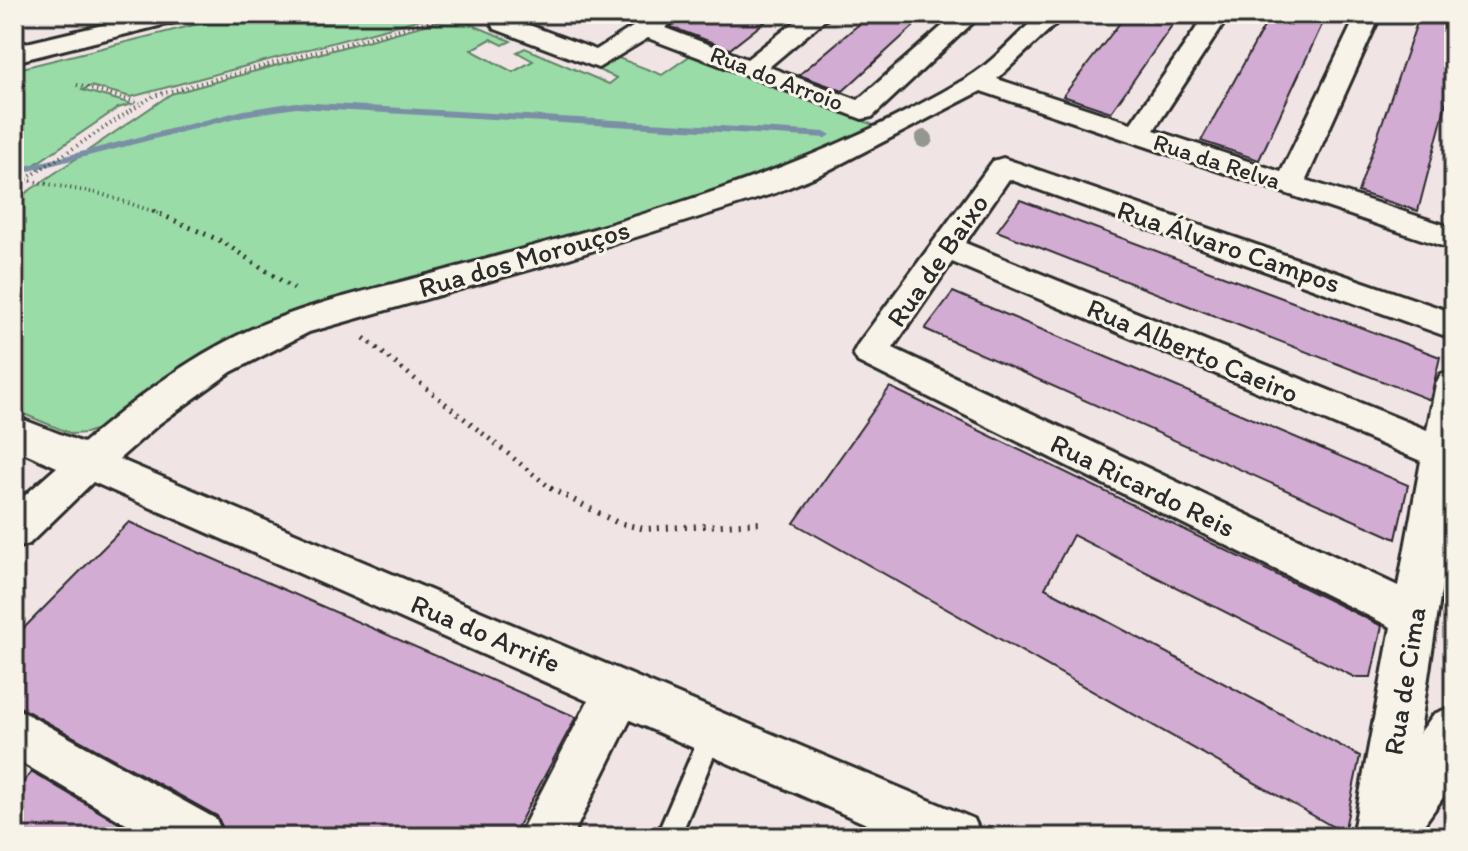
<svg xmlns="http://www.w3.org/2000/svg" width="1468" height="851" viewBox="0 0 1468 851" font-family="Itim,sans-serif">
<style>
.green{fill:#9adca7;stroke:#628469;stroke-width:2}
.lines{fill:none;stroke-linecap:round;stroke-linejoin:round}
.stream{fill:#7a8fa5;fill-rule:evenodd}
.building{fill:#d3acd4;stroke:#2b2b2b;stroke-width:2}
.service-casing{stroke:#2b2b2b;stroke-width:6}
.minor-casing{stroke:#2b2b2b;stroke-width:6}
.tertiary-casing{stroke:#2b2b2b;stroke-width:6}
.path-far2{stroke:#2b2b2b;stroke-width:4;stroke-dasharray:1 4;stroke-linecap:butt}
.path-far1{stroke:#2b2b2b;stroke-width:5;stroke-dasharray:2 6;stroke-linecap:butt}
.path{stroke:#2b2b2b;stroke-width:6;stroke-dasharray:2 7;stroke-linecap:butt}
.service{fill:#f7f3e8;fill-rule:evenodd}
.minor{fill:#f7f3e8;fill-rule:evenodd}
.tertiary{fill:#f7f3e8;fill-rule:evenodd}
.tree{fill:#93978f}
.labels{text-anchor:middle;dominant-baseline:central;stroke-width:6;stroke-linejoin:round;paint-order:stroke}
.far-street-label{font-size:24px;fill:#2b2b2b;stroke:#f7f3e8}
.street-label{font-size:28px;fill:#2b2b2b;stroke:#f7f3e8}
</style>
<rect width="100%" height="100%" fill="#f0e5e4"/>
<filter id="ink" filterUnits="userSpaceOnUse"><feTurbulence type="fractalNoise" baseFrequency=".0125" numOctaves="2"/><feDisplacementMap in="SourceGraphic" scale="16" xChannelSelector="R" yChannelSelector="G"/><feConvolveMatrix kernelMatrix="1 2 1 2 8 2 1 2 1" color-interpolation-filters="sRGB"/></filter>
<g filter="url(#ink)">
<!-- green -->
<g class="green">
<path d="M238 14H439L131 97 91 86 82 90 132 104 118 108 28 169 14 172V70Z"/>
<path d="M454 17 511 41 503 45 491 39 471 50 513 72 533 61 517 52 525 48 609 84 617 78 596 69 616 57 662 75 694 53 876 126 818 155 729 189 247 332 204 353 106 426 86 433 72 434 14 410V201L171 94Z"/>
</g>
<g class="lines">
<!-- stream -->
<path class="stream" d="M296 102 826 132 831 135 826 138 296 108 244 116 14 175V169L244 110Z"/>
</g>
<!-- building -->
<g class="building">
<path d="M680 14H775L730 49 671 27Z"/>
<path d="M871 14H927L843 91 799 75Z"/>
<path d="M1127 14H1180L1111 112 1063 96Z"/>
<path d="M1271 14H1327L1259 160 1201 141Z"/>
<path d="M1420 14H1454V73L1418 211 1358 192Z"/>
<path d="M1020 200 1440 357 1430 400 997 231Z"/>
<path d="M953 292 1408 485 1396 539 925 329Z"/>
<path d="M890 387 1382 626 1371 677H1354L1073 535 1045 588 1360 756 1344 833 794 523Z"/>
<path d="M129 522 576 717 512 837H227L217 816 14 704V638Z"/>
<path d="M32 772 142 837H14V792Z"/>
</g>
<g class="lines">
<defs>
<path id="service" d="M713 720 721 723 724 731 680 837H656L705 723Z"/>
<g id="minor">
<path d="M149 14H191L187 19 14 62V46Z"/>
<path d="M653 14H677L674 21 665 28 747 59 805 14H832L769 67 858 100 956 14H982L872 117 862 119 648 38 598 68 495 29 492 24 504 17 513 19 596 50Z"/>
<path d="M1040 14H1066L997 79 1131 123 1206 14H1230L1154 130 1281 172 1357 14H1381L1306 180 1454 228V250L981 91 823 173 775 193 563 260 309 332 231 372 160 423 119 459 974 819 982 837H896L630 720 572 837H518L588 701 93 482 29 544 14 549V505L57 467 14 448V416L83 443C133 401 186 359 247 331 312 301 385 287 454 268 630 220 809 172 967 78 994 62 1017 34 1040 14Z"/>
<path d="M1003 158 1454 313V339L1009 179 965 243 1427 430 1436 384 1441 374 1454 370V505L1404 837H1352L1391 627 858 362 853 353 858 344 993 161ZM952 262 1421 461 1398 586 893 348Z"/>
<path d="M14 707 216 819 224 837H148L14 758Z"/>
</g>
<path id="tertiary" d="M1454 706V782L1415 837H1349L1358 816 1434 714Z"/>
</defs>
<!-- service casing -->
<use href="#service" class="service-casing"/>
<!-- minor casing -->
<use href="#minor" class="minor-casing"/>
<!-- tertiary casing -->
<use href="#tertiary" class="tertiary-casing"/>
<!-- path-far2 -->
<g class="path-far2">
<path d="M77 85 140 103"/>
<path d="M26 180 101 194 158 213"/>
<path d="M14 187 153 96 454 14"/>
</g>
<!-- path-far1 -->
<g class="path-far1">
<path d="M153 211 221 241 294 289"/>
<path d="M364 338 553 490"/>
</g>
<!-- path -->
<path class="path" d="M550 488 618 523 645 529 761 523"/>
<!-- service -->
<use href="#service" class="service"/>
<!-- minor -->
<use href="#minor" class="minor"/>
<!-- tertiary -->
<use href="#tertiary" class="tertiary"/>
</g>
<!-- trees -->
<circle class="tree" cx="924" cy="139" r="9"/>
</g>
<g class="labels">
<!-- far-street labels -->
<g class="far-street-label">
<text transform="translate(777 78) rotate(21)">Rua do Arroio</text>
<text transform="translate(1217 161) rotate(18)">Rua da Relva</text>
</g>
<!-- street labels -->
<g class="street-label">
<text transform="translate(1229 246) rotate(19)">Rua Álvaro Campos</text>
<text transform="translate(524 258) rotate(-16)">Rua dos Morouços</text>
<text transform="translate(937 260) rotate(-55)">Rua de Baixo</text>
<text transform="translate(1193 350) rotate(23)">Rua Alberto Caeiro</text>
<text transform="translate(1143 485) rotate(26)">Rua Ricardo Reis</text>
<text transform="translate(486 633) rotate(23)">Rua do Arrife</text>
<text transform="translate(1404 681) rotate(-81)">Rua de Cima</text>
</g>
</g>
<!-- margin -->
<rect width="1468" height="851" fill="none" stroke="#f7f3e8" stroke-width="48"/>
<rect x="24" y="24" width="1420" height="803" fill="none" stroke="#2b2b2b" stroke-width="3" filter="url(#ink)"/>
</svg>
